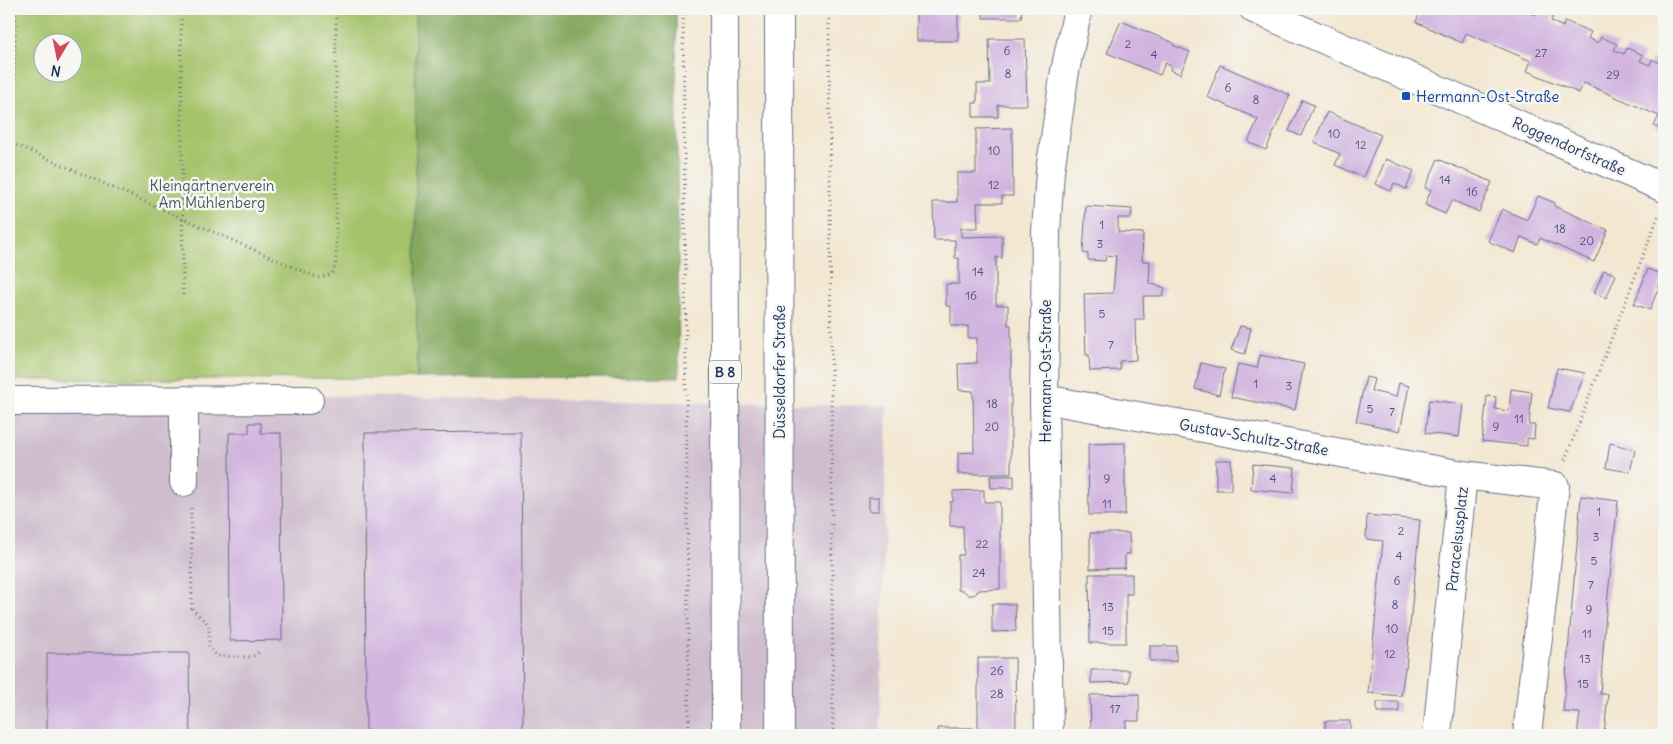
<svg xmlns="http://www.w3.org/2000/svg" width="1673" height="744" viewBox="0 0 1673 744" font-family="Delius,sans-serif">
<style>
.industrial{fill:#cfbdce}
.green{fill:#a5c36a;stroke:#607964;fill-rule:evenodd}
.forest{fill:#84a95e;stroke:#506c5e}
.building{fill:#d1b4df}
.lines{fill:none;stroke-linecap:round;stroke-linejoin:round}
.minor-casing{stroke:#676f86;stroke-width:30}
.major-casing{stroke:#676f86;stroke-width:30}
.path{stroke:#676f86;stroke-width:3;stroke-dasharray:1 4;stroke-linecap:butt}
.minor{stroke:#fff;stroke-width:28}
.major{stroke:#fff;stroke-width:28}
.transit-dot{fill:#1a4fb4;stroke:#f6f6f2;stroke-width:2}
.labels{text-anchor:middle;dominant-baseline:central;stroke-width:5;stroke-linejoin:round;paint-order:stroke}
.number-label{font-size:12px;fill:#48507e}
.shield{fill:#f6f6f2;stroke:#5d6b8a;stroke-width:1}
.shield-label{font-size:14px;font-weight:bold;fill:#1b2f5e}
.transit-label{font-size:15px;fill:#164399;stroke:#f6f6f2;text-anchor:start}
.street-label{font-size:15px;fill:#1b2f5e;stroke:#f6f6f2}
.park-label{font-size:15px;fill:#445b62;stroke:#f6f6f2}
</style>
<rect width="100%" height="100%" fill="#f6f6f2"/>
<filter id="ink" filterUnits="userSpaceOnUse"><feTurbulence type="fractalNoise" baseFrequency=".02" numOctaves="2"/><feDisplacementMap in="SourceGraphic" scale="10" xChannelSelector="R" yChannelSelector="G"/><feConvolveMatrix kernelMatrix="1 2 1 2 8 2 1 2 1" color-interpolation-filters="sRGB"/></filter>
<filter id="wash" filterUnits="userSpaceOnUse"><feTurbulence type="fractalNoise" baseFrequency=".0096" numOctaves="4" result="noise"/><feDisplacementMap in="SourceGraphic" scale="20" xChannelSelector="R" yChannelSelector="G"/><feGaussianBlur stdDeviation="1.12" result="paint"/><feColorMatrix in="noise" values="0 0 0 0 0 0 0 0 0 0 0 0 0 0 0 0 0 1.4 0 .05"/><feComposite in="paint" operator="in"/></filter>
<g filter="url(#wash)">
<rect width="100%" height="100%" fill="#f3e7d1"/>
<!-- industrial -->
<path class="industrial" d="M9 390 887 406 880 735H9Z"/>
<!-- green -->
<path class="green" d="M9 9H415L417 378 9 380ZM42 42H72V72H42Z"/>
<!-- forest -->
<path class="forest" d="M415 9H676L679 377 417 378Z"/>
<g id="blocks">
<!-- building -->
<g class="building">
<rect x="916" y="9" width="42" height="32"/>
<path d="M983 9H1022L1021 18H983Z"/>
<path d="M1421 9H1526L1525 11 1535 15 1537 9 1553 16 1551 21 1563 27 1565 21 1591 32 1588 38 1598 43 1601 37 1617 44 1614 50 1624 54 1627 48 1643 55 1640 61 1650 65 1652 59 1664 65V130L1654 126 1659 116 1584 83 1579 93 1558 84 1527 71 1531 61 1466 33 1462 43 1416 22Z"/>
<path d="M1121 21 1174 43 1173 45 1190 52 1180 74 1170 70 1171 66 1165 63 1160 75 1107 53Z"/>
<path d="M989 39H1025L1027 105H998V117H973V103H977V84H990Z"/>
<path d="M1220 65 1290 95 1266 150 1248 142 1258 119 1207 97Z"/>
<path d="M1302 100 1314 105 1301 136 1289 131Z"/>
<path d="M1327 112 1381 135 1363 177 1335 165 1340 154 1314 142Z"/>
<path d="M1012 128 1013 196H1002V203H977L978 228H961V237L1002 236V258L996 257V305H1008V325H1011V474H958V453L974 452 973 391 959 390 958 364 977 363V338H968V326H951V306H946V284H959V258H955V240H934L933 202H957V173H976V129Z"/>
<path d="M1386 159 1414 171 1406 189 1394 183 1391 191 1375 184Z"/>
<path d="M1438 159 1492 182 1479 212 1452 200 1445 214 1425 205 1431 190 1425 188Z"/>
<path d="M1538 196 1555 203 1554 206 1608 230 1594 262 1540 238 1537 244 1521 237 1515 253 1488 241 1502 209 1527 220Z"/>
<path d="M1086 206 1132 209 1131 218H1118V232L1143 233 1142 261H1150L1149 283 1165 288 1162 296H1143L1144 319H1135L1136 360 1120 361V370L1090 371 1089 355H1086L1084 294 1113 293 1116 256 1106 255 1105 261 1088 260V254L1083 253Z"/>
<path d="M1648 269 1663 275 1650 310 1634 304Z"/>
<path d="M1604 270 1616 275 1606 298 1594 293Z"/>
<path d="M1240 326 1251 328 1245 354 1231 350Z"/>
<path d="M1260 355 1304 364 1295 410 1231 397 1238 364 1257 368Z"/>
<path d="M1201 363 1225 369 1219 395 1195 389Z"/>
<path d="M1557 368 1585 373 1570 412 1548 408Z"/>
<path d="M1366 377 1374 379 1371 391 1396 397 1399 383 1409 386 1400 431 1356 421Z"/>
<path d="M1511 389 1532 392 1529 425H1535L1534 439 1527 438V446L1482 441 1487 396 1496 397 1495 409 1509 411Z"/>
<path d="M1429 400 1463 404 1459 437 1425 433Z"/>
<path d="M249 423H261V433H281L282 640 230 641 229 433H249Z"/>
<path d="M521 432 523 735H366L365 433Z"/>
<path d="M1125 443V515H1089L1088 444Z"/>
<path d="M1610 443 1635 450 1630 472 1606 468Z"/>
<rect x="1216" y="460" width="15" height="30"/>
<path d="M1253 464 1295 468 1293 493 1251 489Z"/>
<path d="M990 476H1014V488H991Z"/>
<path d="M984 490V502H1000V589L979 590 974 595H968L963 590H958V555H964L963 526H950V502H953V491Z"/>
<path d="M1581 496 1618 501 1605 623 1600 694H1608L1604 735H1577L1580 713 1563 712Z"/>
<rect x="869" y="497" width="10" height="14"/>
<path d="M1367 515 1420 520 1406 668H1405L1401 696 1368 693 1383 541 1366 539Z"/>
<path d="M1090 533H1129L1130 554H1125V568L1090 569Z"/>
<path d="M1089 574H1132V594H1126V643H1090Z"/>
<path d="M992 604H1015L1016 631 992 632Z"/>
<rect x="1150" y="646" width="26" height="15"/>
<path d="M47 653H189L190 735H47Z"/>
<path d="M978 658H1015L1016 728 978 729Z"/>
<path d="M1091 670H1129V682L1091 683Z"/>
<path d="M1139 694V721H1126V735H1091L1090 695Z"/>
<rect x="1377" y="702" width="22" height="10"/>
<rect x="1325" y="721" width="25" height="14"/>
<rect x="938" y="728" width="35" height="7"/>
</g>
</g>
</g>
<g filter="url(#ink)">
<use href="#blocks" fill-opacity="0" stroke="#676f86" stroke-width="1"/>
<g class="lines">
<defs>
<g id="minor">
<path d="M1254 9 1664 188"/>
<path d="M1044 399 1463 475"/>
<path d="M184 400V482"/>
<path d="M9 401 309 400"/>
<path d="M1049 735 1044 399 1046 232 1050 171 1065 71 1078 9"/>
<path d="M1437 735 1463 475 1555 486 1527 735"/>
</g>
<g id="major">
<path d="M724 9 726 735"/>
<path d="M779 9 780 735"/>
</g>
</defs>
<!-- minor casing -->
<use href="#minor" class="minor-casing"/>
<!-- major casing -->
<use href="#major" class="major-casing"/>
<!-- path -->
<g class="path">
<path d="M181 9 183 296"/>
<path d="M683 9 689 735"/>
<path d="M829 9 833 735"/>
<path d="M12 143 318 278 332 274 336 264V9"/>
<path d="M9 275 16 9"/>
<path d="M1565 460 1659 214"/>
<path d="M191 508 192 609 209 625V647L217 656 252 657 260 651"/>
</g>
<!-- minor -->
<use href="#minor" class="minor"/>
<!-- major -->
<use href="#major" class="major"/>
</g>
</g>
<!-- markers -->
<rect class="transit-dot" x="1401" y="91" width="10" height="10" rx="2.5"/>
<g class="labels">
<!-- number labels -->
<g class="number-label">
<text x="1128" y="43">2</text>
<text x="1007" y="50">6</text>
<text x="1541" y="52">27</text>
<text x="1154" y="54">4</text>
<text x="1008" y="73">8</text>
<text x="1613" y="74">29</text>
<text x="1228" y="87">6</text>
<text x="1256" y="99">8</text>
<text x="1334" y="133">10</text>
<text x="1361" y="144">12</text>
<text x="994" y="150">10</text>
<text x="1445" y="179">14</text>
<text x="994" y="184">12</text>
<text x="1472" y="191">16</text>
<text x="1102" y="224">1</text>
<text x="1560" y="228">18</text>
<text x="1587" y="240">20</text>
<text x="1100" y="243">3</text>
<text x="978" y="271">14</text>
<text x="971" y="295">16</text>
<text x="1102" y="313">5</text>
<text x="1111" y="344">7</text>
<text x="1256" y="383">1</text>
<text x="1289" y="385">3</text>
<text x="992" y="403">18</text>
<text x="1370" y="408">5</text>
<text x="1392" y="411">7</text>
<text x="1519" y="418">11</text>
<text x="992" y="426">20</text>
<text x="1496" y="426">9</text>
<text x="1107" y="478">9</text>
<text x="1273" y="478">4</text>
<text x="1107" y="503">11</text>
<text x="1599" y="511">1</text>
<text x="1401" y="530">2</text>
<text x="1596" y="536">3</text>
<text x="982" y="543">22</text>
<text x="1399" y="555">4</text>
<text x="1594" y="560">5</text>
<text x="979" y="572">24</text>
<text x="1397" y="580">6</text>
<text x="1591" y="584">7</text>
<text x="1395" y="604">8</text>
<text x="1108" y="606">13</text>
<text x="1589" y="609">9</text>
<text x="1392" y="628">10</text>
<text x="1108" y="630">15</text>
<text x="1587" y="633">11</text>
<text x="1390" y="653">12</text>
<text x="1585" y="658">13</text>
<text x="997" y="670">26</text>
<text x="1583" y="683">15</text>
<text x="997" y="693">28</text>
<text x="1115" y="708">17</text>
</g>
<!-- shield labels -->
<rect class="shield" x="709" y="360.5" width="32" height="23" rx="4"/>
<g class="shield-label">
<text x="725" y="372">B 8</text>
</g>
<!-- transit labels -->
<g class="transit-label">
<text x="1416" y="96">Hermann-Ost-Straße</text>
</g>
<!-- street labels -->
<g class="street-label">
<text transform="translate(1569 146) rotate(24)">Roggendorfstraße</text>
<text transform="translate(1045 371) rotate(-90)">Hermann-Ost-Straße</text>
<text transform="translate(779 372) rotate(-90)">Düsseldorfer Straße</text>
<text transform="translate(1254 437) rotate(10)">Gustav-Schultz-Straße</text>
<text transform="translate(1457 539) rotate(-84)">Paracelsusplatz</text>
</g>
<!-- park labels -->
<g class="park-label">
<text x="212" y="185">Kleingärtnerverein<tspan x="212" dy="17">Am Mühlenberg</tspan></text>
</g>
</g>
<!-- margin -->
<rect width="1673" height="744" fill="none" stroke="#f6f6f2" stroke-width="30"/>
<!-- north arrow -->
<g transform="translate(58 58) rotate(190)"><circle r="24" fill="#f6f6f2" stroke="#9ea6b7"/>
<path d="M0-4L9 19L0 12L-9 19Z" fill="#d1495b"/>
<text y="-8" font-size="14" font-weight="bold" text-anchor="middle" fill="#1b2f5e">N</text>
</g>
</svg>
